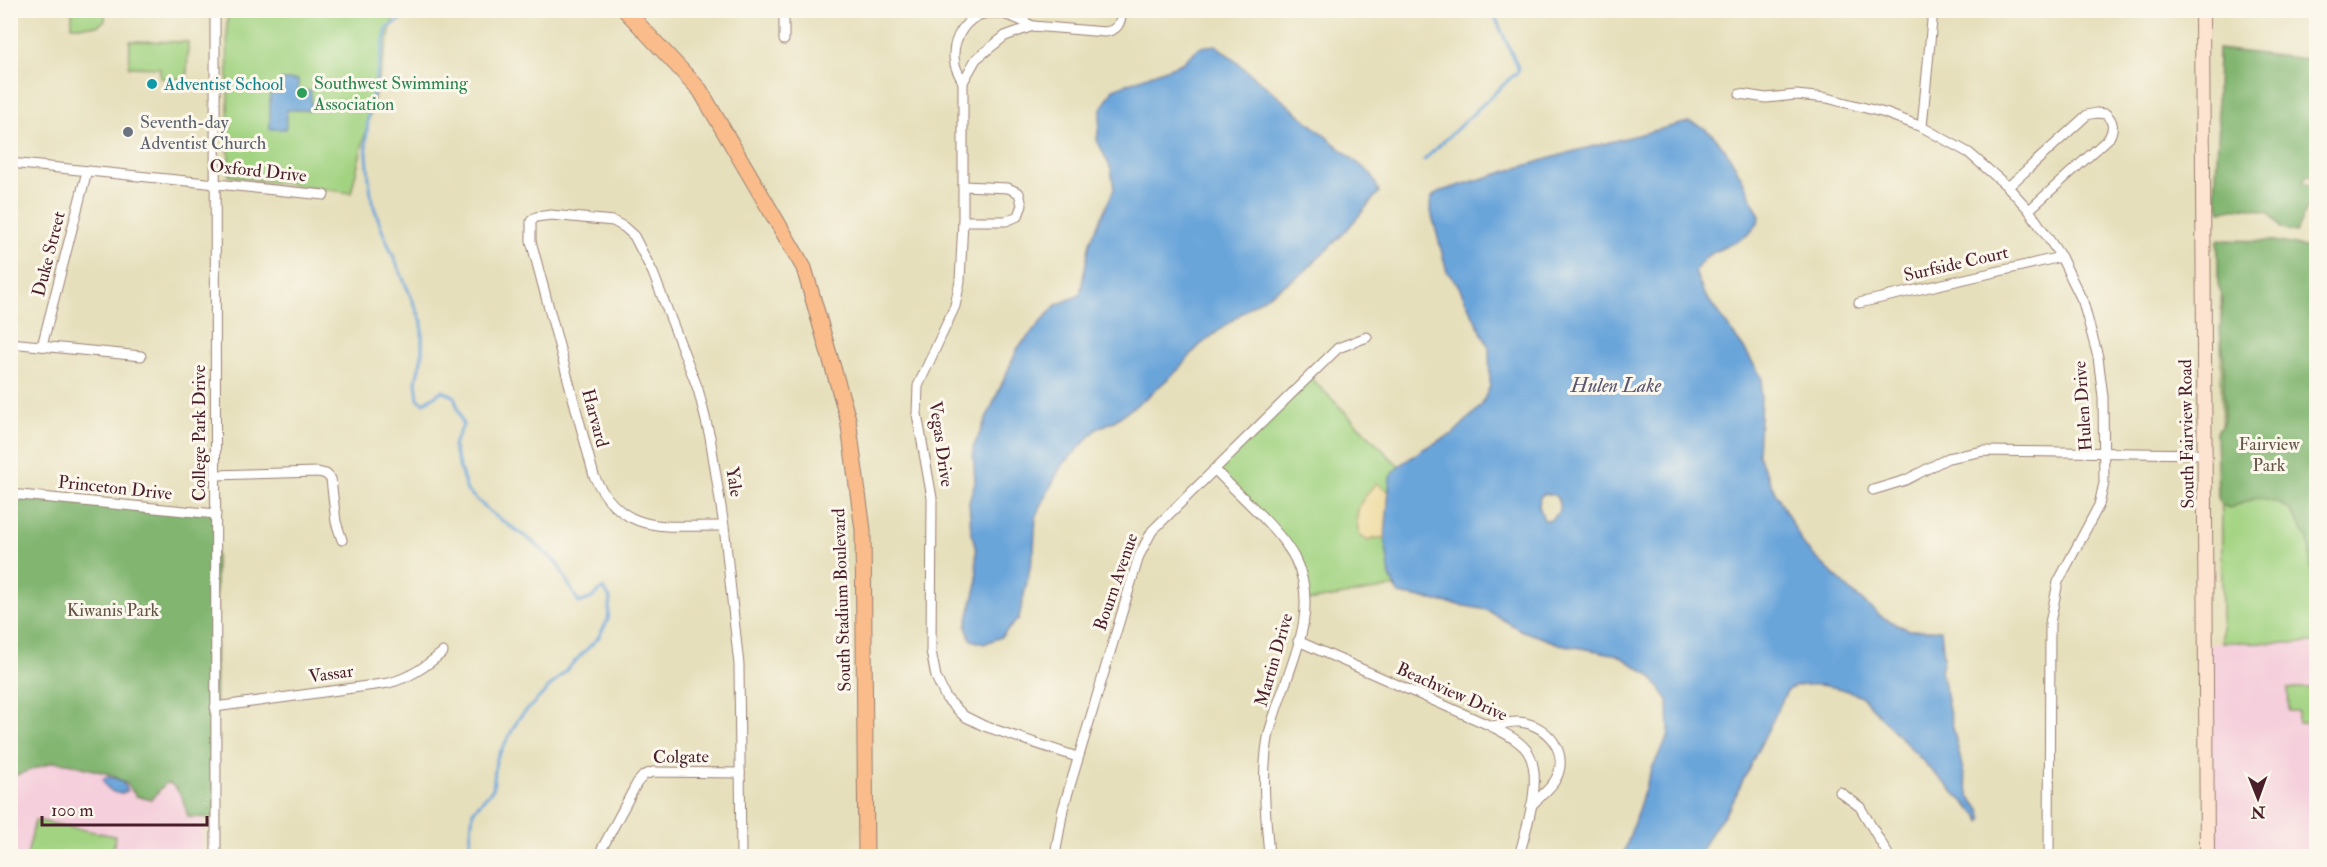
<svg xmlns="http://www.w3.org/2000/svg" width="2327" height="867" viewBox="0 0 2327 867" font-family="'IM FELL Double Pica',serif">
<style>
.built{fill:#f5cfdc}
.green{fill:#a2d381;stroke:#767956;stroke-width:1.5}
.forest{fill:#81b56f;stroke:#666a4d;stroke-width:1.5}
.sand{fill:#eeda9e;stroke:#9c7c64;stroke-width:1.5}
.water{fill:#6aa5da;stroke:#5a6282;stroke-width:1.5;fill-rule:evenodd}
.lines{fill:none;stroke-linecap:round;stroke-linejoin:round}
.stream{stroke:#6aa5da;stroke-width:3}
.street-casing{stroke:#987f73;stroke-width:11}
.secondary-casing{stroke:#987f73;stroke-width:16}
.primary-casing{stroke:#987f73;stroke-width:17}
.street{stroke:#fff;stroke-width:9}
.secondary{stroke:#fde4d0;stroke-width:14}
.primary{stroke:#f9bc8a;stroke-width:15}
.culture-dot{fill:#0f9aa8;stroke:#fbf7ec;stroke-width:2}
.leisure-dot{fill:#2e9e5b;stroke:#fbf7ec;stroke-width:2}
.worship-dot{fill:#6b7280;stroke:#fbf7ec;stroke-width:2}
.labels{text-anchor:middle;dominant-baseline:central;stroke-width:6;stroke-linejoin:round;paint-order:stroke}
.leisure-label{font-size:18px;fill:#27864d;stroke:#fbf7ec;text-anchor:start}
.culture-label{font-size:18px;fill:#0d838f;stroke:#fbf7ec;text-anchor:start}
.worship-label{font-size:18px;fill:#5b616d;stroke:#fbf7ec;text-anchor:start}
.street-label{font-size:18px;fill:#4a1f2b;stroke:#fbf7ec}
.park-label{font-size:18px;fill:#645545;stroke:#fbf7ec}
.water-label{font-size:20px;font-style:italic;fill:#575571;stroke:#fbf7ec}
</style>
<rect width="100%" height="100%" fill="#fbf7ec"/>
<filter id="ink" filterUnits="userSpaceOnUse"><feTurbulence type="fractalNoise" baseFrequency=".0167" numOctaves="2"/><feDisplacementMap in="SourceGraphic" scale="12" xChannelSelector="R" yChannelSelector="G"/><feConvolveMatrix kernelMatrix="1 2 1 2 8 2 1 2 1" color-interpolation-filters="sRGB"/></filter>
<filter id="wash" filterUnits="userSpaceOnUse"><feTurbulence type="fractalNoise" baseFrequency=".008" numOctaves="4" result="noise"/><feDisplacementMap in="SourceGraphic" scale="24" xChannelSelector="R" yChannelSelector="G"/><feGaussianBlur stdDeviation="1.35" result="paint"/><feColorMatrix in="noise" values="0 0 0 0 0 0 0 0 0 0 0 0 0 0 0 0 0 1.4 0 .05"/><feComposite in="paint" operator="in"/></filter>
<g filter="url(#wash)">
<rect width="100%" height="100%" fill="#e6dfbb"/>
<!-- built -->
<g class="built">
<path d="M2222 642 2316 643V856H2207V645Z"/>
<path d="M10 745 205 758 203 856H11Z"/>
</g>
<!-- green -->
<g class="green">
<path d="M72 11H105V21L97 26H72Z"/>
<path d="M227 11H395L351 193 229 176Z"/>
<path d="M130 41 188 42 187 79 160 78V68L129 67Z"/>
<path d="M2221 263 2316 267V643L2222 642Z"/>
<path d="M1310 377 1399 466C1380 483 1384 565 1395 587L1308 601 1297 558 1215 469Z"/>
<path d="M2295 688H2316V723H2298V711H2289L2288 689Z"/>
<path d="M35 820 115 836 113 856H27Z"/>
</g>
<!-- forest -->
<g class="forest">
<path d="M2218 49 2316 60V179L2308 174 2303 182 2313 187 2315 192 2296 232 2282 229 2269 212 2246 207 2221 211 2215 193 2219 123 2217 98Z"/>
<path d="M2218 240 2274 241 2316 249V609L2308 539 2290 510 2278 503 2257 498 2229 508 2220 504 2218 496 2216 433 2224 421V358L2220 331 2223 300 2218 284Z"/>
<path d="M11 494 216 514 215 818 188 817C184 804 182 790 169 783L165 784 151 800 136 796 127 784 112 775 68 763 53 762 11 777Z"/>
</g>
<!-- sand -->
<path class="sand" d="M1376 483 1389 492 1385 538H1374L1368 541 1360 536C1352 511 1360 501 1376 483Z"/>
<!-- water -->
<g class="water">
<path d="M1216 45 1372 175 1379 192 1344 233 1302 274 1251 306 1199 346 1178 370 1145 399 1114 421 1097 429 1060 468 1036 516 1034 550 1019 618 1001 637 984 644 971 640 966 627 977 584 976 549 971 531 969 501 975 482 973 448 1018 348 1056 305 1080 295 1090 242 1114 189 1111 169 1097 140 1101 110 1113 89 1182 63 1200 47Z"/>
<path d="M282 80H298V91H311V110H287L286 129H270V90H282Z"/>
<path d="M1688 122C1723 126 1745 187 1760 216 1755 239 1728 243 1711 254 1703 258 1699 265 1695 272L1703 292 1745 350 1762 378 1758 454 1771 484 1805 547 1853 593 1882 617 1909 630H1941L1944 657 1941 671 1949 710 1969 796 1980 809 1983 819 1981 822 1979 817 1937 776 1861 696C1843 688 1803 678 1787 691L1730 807 1711 832 1698 856H1623L1651 770 1669 735 1668 700 1650 675 1618 655 1559 644 1520 630 1487 610 1399 594 1390 577 1385 539 1390 477 1399 466 1425 448 1453 434 1481 406 1490 386 1489 348 1458 285 1447 272 1430 208C1430 198 1432 195 1441 191L1571 152ZM1544 494 1554 495 1559 500V512L1550 520H1544L1539 506 1540 497Z"/>
<path d="M106 777C115 777 125 781 127 791 116 797 106 790 103 779Z"/>
</g>
<g class="lines">
<!-- stream -->
<g class="stream">
<path d="M417 10 387 28 369 110 366 143 369 178 372 201 382 230 422 322V356L416 381 418 399 424 403 442 391 454 396 463 425 453 446 467 491 494 515 529 539 557 563 579 603 592 598 603 588 610 598 608 620 598 638 519 718 496 760 493 789 473 811 470 842 472 856"/>
<path d="M1424 160 1519 70 1492 10"/>
</g>
</g>
</g>
<g filter="url(#ink)">
<g class="lines">
<defs>
<g id="street">
<path d="M215 10 216 856"/>
<path d="M784 10V40"/>
<path d="M963 82C960 76 956 70 955 64 950 41 966 13 992 13 1007 13 1020 20 1033 26"/>
<path d="M1740 94 1766 98 1796 95 1827 98 1885 113 1922 127 1969 153 2008 187 2029 210 2061 257 2083 302 2098 357 2103 397 2104 483 2099 505 2058 582 2050 623 2049 856"/>
<path d="M1922 127 1933 10"/>
<path d="M10 163 324 195"/>
<path d="M2008 187 2087 115 2096 113 2106 114C2114 122 2114 128 2109 138L2029 210"/>
<path d="M963 221H1006L1018 216 1022 205 1019 193 1008 188 963 186"/>
<path d="M1859 303 2061 257"/>
<path d="M10 343 141 356"/>
<path d="M42 346 87 171"/>
<path d="M1214 469C1237 493 1283 532 1296 561 1324 619 1280 681 1268 738 1261 777 1266 817 1269 856"/>
<path d="M216 475 318 472 326 474 331 479 336 522 342 540"/>
<path d="M1873 490 1906 480 1948 458 1984 451 2205 454"/>
<path d="M10 494 216 514"/>
<path d="M724 526C666 525 623 537 594 476L531 241V221L536 217 551 215 613 221 624 227 634 236 653 273 698 389 710 437 724 526 739 665 741 856"/>
<path d="M1298 641 1491 726C1504 733 1522 741 1529 754 1543 780 1526 829 1519 856"/>
<path d="M215 707 389 683C411 677 425 667 443 652"/>
<path d="M1491 726C1500 725 1510 721 1519 722 1548 724 1572 755 1554 782 1548 791 1538 798 1531 806"/>
<path d="M1077 757 984 726 964 716 946 698 936 677 931 651 932 498 917 414 918 386 955 306 960 281 963 221V82L976 59 1005 36 1033 26 1105 32C1118 30 1121 23 1122 10"/>
<path d="M1840 792 1860 807 1889 856"/>
<path d="M598 856 637 783 644 775 653 772 740 773"/>
<path d="M1055 856 1063 809 1139 556 1152 531 1338 348 1367 337"/>
</g>
<path id="secondary" d="M2202 10 2207 856"/>
<path id="primary" d="M625 10 700 90 804 268 848 419 863 530 866 856"/>
</defs>
<!-- street casing -->
<use href="#street" class="street-casing"/>
<!-- secondary casing -->
<use href="#secondary" class="secondary-casing"/>
<!-- primary casing -->
<use href="#primary" class="primary-casing"/>
<!-- street -->
<use href="#street" class="street"/>
<!-- secondary -->
<use href="#secondary" class="secondary"/>
<!-- primary -->
<use href="#primary" class="primary"/>
</g>
</g>
<!-- markers -->
<circle class="culture-dot" cx="152" cy="84" r="6"/>
<circle class="leisure-dot" cx="302" cy="93" r="6"/>
<circle class="worship-dot" cx="128" cy="132" r="6"/>
<g class="labels">
<!-- leisure labels -->
<g class="leisure-label">
<text x="314" y="83">Southwest Swimming<tspan x="314" dy="21">Association</tspan></text>
</g>
<!-- culture labels -->
<g class="culture-label">
<text x="164" y="84">Adventist School</text>
</g>
<!-- worship labels -->
<g class="worship-label">
<text x="140" y="122">Seventh-day<tspan x="140" dy="21">Adventist Church</tspan></text>
</g>
<!-- street labels -->
<g class="street-label">
<text transform="translate(258 171) rotate(6)">Oxford Drive</text>
<text transform="translate(49 254) rotate(-76)">Duke Street</text>
<text transform="translate(1956 264) rotate(-13)">Surfside Court</text>
<text transform="translate(2083 406) rotate(-94)">Hulen Drive</text>
<text transform="translate(595 418) rotate(75)">Harvard</text>
<text transform="translate(199 433) rotate(-90)">College Park Drive</text>
<text transform="translate(2187 434) rotate(-91)">South Fairview Road</text>
<text transform="translate(941 444) rotate(82)">Vegas Drive</text>
<text transform="translate(734 482) rotate(81)">Yale</text>
<text transform="translate(115 488) rotate(6)">Princeton Drive</text>
<text transform="translate(1116 582) rotate(-71)">Bourn Avenue</text>
<text transform="translate(842 600) rotate(-92)">South Stadium Boulevard</text>
<text transform="translate(1274 660) rotate(-74)">Martin Drive</text>
<text transform="translate(331 674) rotate(-8)">Vassar</text>
<text transform="translate(1452 692) rotate(24)">Beachview Drive</text>
<text transform="translate(681 757) rotate(-1)">Colgate</text>
</g>
<!-- park labels -->
<g class="park-label">
<text x="2269" y="444">Fairview<tspan x="2269" dy="21">Park</tspan></text>
<text x="113" y="610">Kiwanis Park</text>
</g>
<!-- water labels -->
<g class="water-label">
<text x="1616" y="385">Hulen Lake</text>
</g>
</g>
<!-- margin -->
<rect width="2327" height="867" fill="none" stroke="#fbf7ec" stroke-width="36"/>
<!-- north arrow -->
<g transform="translate(2258 798) rotate(179)" stroke="#fbf7ec" stroke-width="4.5" paint-order="stroke">
<path d="M0-4.5L10 22L0 15L-10 22Z" fill="#4a1f2b"/>
<text y="-9" font-size="16" font-weight="bold" text-anchor="middle" fill="#4a1f2b">N</text>
</g>
<!-- scale -->
<path d="M42 816v9h165v-9" fill="none" stroke="#4a1f2b" stroke-width="3"/>
<text x="51" y="816" font-size="18" fill="#4a1f2b" stroke="#fbf7ec" stroke-width="4.5" paint-order="stroke">100 m</text>
</svg>
